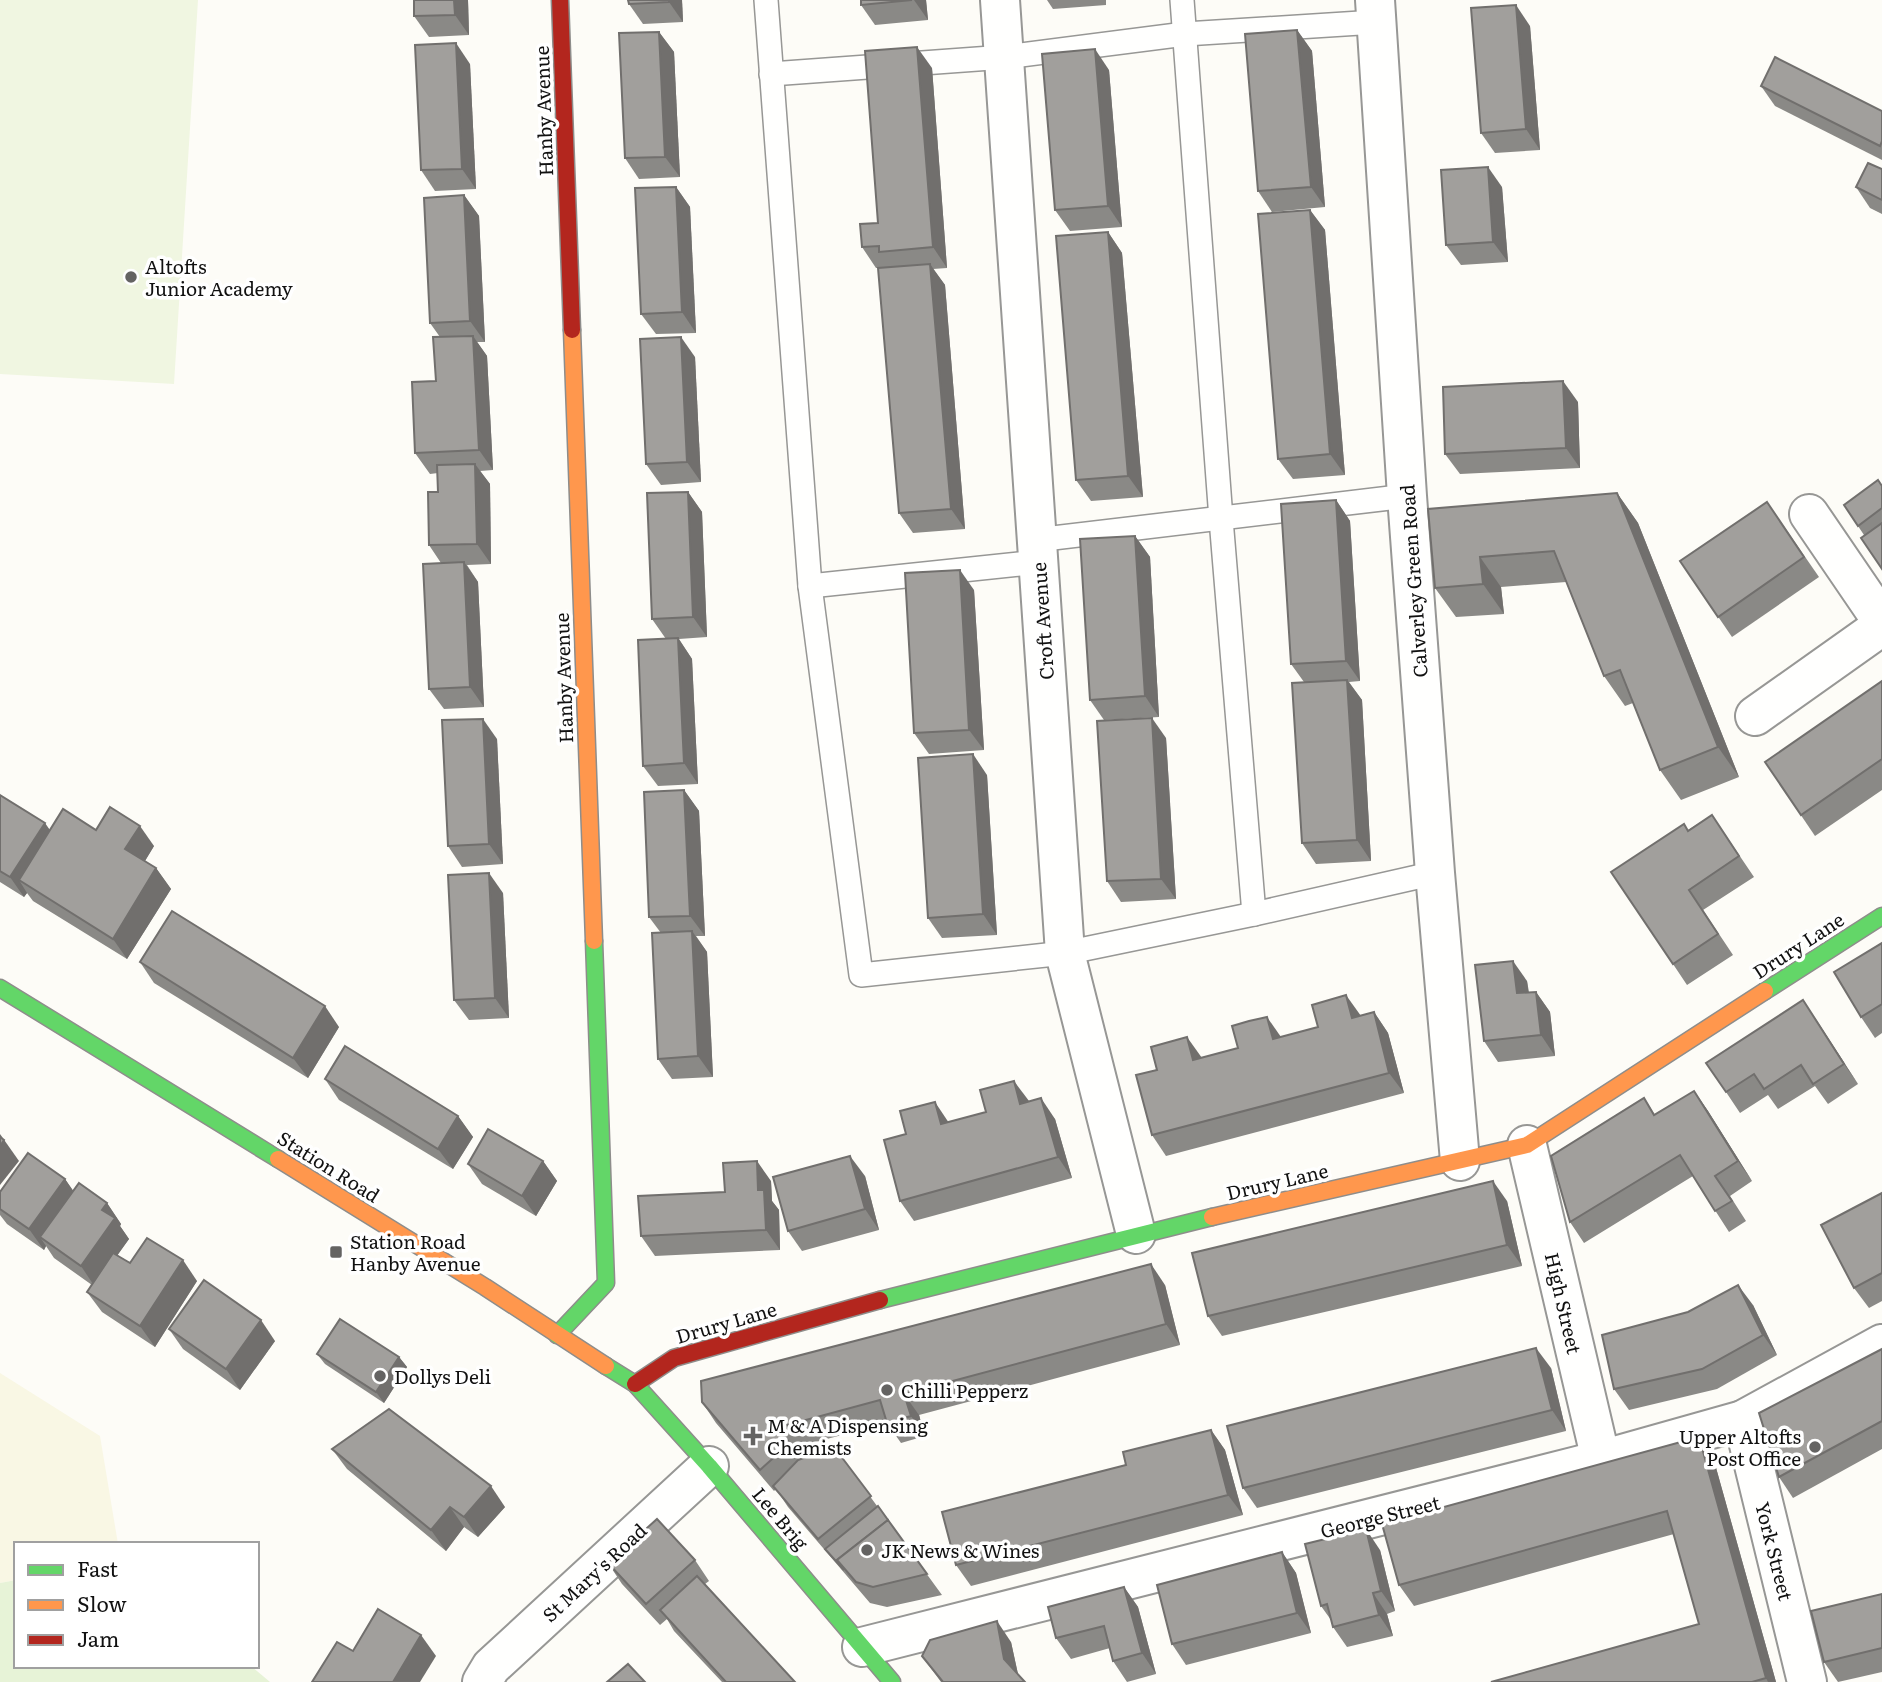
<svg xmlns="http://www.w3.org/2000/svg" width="1882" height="1682" viewBox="0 0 1882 1682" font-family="Literata,serif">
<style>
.farmland{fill:#f9f7e4}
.green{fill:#e7f3d7}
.pitch{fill:#f0f6e1}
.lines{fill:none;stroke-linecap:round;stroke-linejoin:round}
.lane-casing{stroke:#979795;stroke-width:26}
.street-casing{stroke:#979795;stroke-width:42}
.fast-casing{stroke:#8e8d8b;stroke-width:19}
.slow-casing{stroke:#8e8d8b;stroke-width:19}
.jam-casing{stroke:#8e8d8b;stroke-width:19}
.lane{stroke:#fffffe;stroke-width:23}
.street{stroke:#fffffe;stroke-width:38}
.fast{stroke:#63d668;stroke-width:16}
.slow{stroke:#ff974d;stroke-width:16}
.jam{stroke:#b3261e;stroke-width:16}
.wall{fill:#8a8986}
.shaded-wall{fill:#716f6d}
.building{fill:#a19f9c;stroke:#716f6d;stroke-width:2}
.poi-dot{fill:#646362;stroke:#fff;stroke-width:2.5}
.labels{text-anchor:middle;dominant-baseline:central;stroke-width:7;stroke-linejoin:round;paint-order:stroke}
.street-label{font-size:19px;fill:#111;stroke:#fff}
.poi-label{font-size:19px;fill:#111;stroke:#fff;text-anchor:start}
</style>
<rect width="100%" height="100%" fill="#fdfcf7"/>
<!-- farmland -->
<path class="farmland" d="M0 1373 100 1436 118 1544H16V1580L0 1583Z"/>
<!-- green -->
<path class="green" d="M16 1580V1666H251L270 1682H0V1583Z"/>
<!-- pitch -->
<path class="pitch" d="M0 0H198L174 384 0 374Z"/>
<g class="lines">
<defs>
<g id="lane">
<path d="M766 0 810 586 861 975 1065 953 1254 914 1435 873"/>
<path d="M1182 0 1221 519 1254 914"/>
<path d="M771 74 1005 57 1185 34 1376 22"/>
<path d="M1036 540 1407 496"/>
<path d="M810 586 1038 562"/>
</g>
<g id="street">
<path d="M1000 0 1065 953 1136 1234"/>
<path d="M1375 0 1407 496 1435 873 1460 1161"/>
<path d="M1809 514 1882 621"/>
<path d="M1755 716 1882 626"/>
<path d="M1527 1145 1601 1460"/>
<path d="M1743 1420 1807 1682"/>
<path d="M862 1647 1601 1460 1743 1420 1882 1344"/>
<path d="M482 1682 491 1667 709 1466"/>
</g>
<g id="fast">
<path d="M0 988 278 1159"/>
<path d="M1765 991 1882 916"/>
<path d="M880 1300 1212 1217"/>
<path d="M557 1335 606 1283 594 941"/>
<path d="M606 1366 635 1384 709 1466 892 1682"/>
</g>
<g id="slow">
<path d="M572 330 594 941"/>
<path d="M278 1159 485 1287 606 1366"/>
<path d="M1212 1217 1527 1145 1765 991"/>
</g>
<g id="jam">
<path d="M560 0 572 330"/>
<path d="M635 1384 674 1358 880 1300"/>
</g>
</defs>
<!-- lane casing -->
<use href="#lane" class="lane-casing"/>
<!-- street casing -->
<use href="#street" class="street-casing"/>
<!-- fast casing -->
<use href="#fast" class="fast-casing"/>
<!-- slow casing -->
<use href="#slow" class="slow-casing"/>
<!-- jam casing -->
<use href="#jam" class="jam-casing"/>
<!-- lane -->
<use href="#lane" class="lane"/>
<!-- street -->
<use href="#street" class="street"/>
<!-- fast -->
<use href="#fast" class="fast"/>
<!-- slow -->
<use href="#slow" class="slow"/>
<!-- jam -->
<use href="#jam" class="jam"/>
</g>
<!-- wall -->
<g class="wall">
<path d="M468 0 469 35 429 37 414 16Z"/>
<path d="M628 0H682L683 22 643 24 629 4Z"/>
<path d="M861 0H926L928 20 875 25 861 5Z"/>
<path d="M1047 0H1106V5L1053 9Z"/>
<path d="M1530 26 1540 150 1495 153 1481 133Z"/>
<path d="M1297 30 1312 51 1325 207 1272 212 1258 191Z"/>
<path d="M659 32 674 52 680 177 639 179 625 158Z"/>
<path d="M470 64 476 189 435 191 421 170Z"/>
<path d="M932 68 947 268 933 269 945 285 965 529 913 533 899 513 890 268H876L862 247 878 223Z"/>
<path d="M1109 70 1122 227 1070 231 1055 210Z"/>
<path d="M1761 86 1882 111V160L1775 106Z"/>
<path d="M1882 169V214L1870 208 1856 187Z"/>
<path d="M676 187 690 207 696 333 656 334 641 314Z"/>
<path d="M1502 187 1508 262 1461 265 1446 245Z"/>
<path d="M464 195 479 216 485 342H477L487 356 493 470 480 471 490 484 491 564 467 565 478 582 484 707 444 709 429 689 441 563 429 545 438 492V473L430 474 415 453 436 381 440 337 430 323Z"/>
<path d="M1310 210 1325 230 1345 475 1293 479 1278 459Z"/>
<path d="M1108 232 1122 253 1143 497 1091 501 1076 480Z"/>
<path d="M695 357 701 482 661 485 646 464Z"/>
<path d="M1578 402 1580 468 1460 474 1445 454Z"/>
<path d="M1882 486V569L1864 535 1844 505Z"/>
<path d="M688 492 702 512 707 637 679 639 692 659 698 784 658 786 643 766 666 639 652 619Z"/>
<path d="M1617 493 1638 523 1739 777 1681 800 1660 770 1633 703 1625 706 1604 676 1566 582 1501 587 1504 614 1456 617 1435 588 1428 509Z"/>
<path d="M1336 500 1350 521 1360 681 1349 682 1362 700 1371 861 1316 864 1302 843 1304 682 1291 664Z"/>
<path d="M1767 502 1819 577 1732 637 1680 561Z"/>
<path d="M1135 536 1150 557 1159 717 1104 720 1090 700Z"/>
<path d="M974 590 984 750 929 754 914 733Z"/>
<path d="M1882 681V790L1815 836 1765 762Z"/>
<path d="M1166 738 1176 899 1121 902 1107 881Z"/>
<path d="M497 739 503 864 462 867 448 846Z"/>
<path d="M987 775 997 935 942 938 928 918Z"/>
<path d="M684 790 699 811 705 936H696L707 952 713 1077 672 1079 658 1059 661 933 649 917Z"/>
<path d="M0 795 50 830H96L154 846 145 861 156 868 171 889 127 959 33 901 27 893 24 897 0 882Z"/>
<path d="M1712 815 1754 877 1703 910 1733 955 1687 985 1673 964 1688 830Z"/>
<path d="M503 893 509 1018 469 1020 454 1000Z"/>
<path d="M1882 943V1033L1875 1038 1861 1017Z"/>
<path d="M140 962 339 1027 308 1078 154 983Z"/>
<path d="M1527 981 1529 992H1536L1550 1012 1555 1056 1498 1062 1484 1041Z"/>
<path d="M1374 1012 1388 1033 1404 1093 1166 1156 1152 1135 1157 1070Z"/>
<path d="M1817 1021 1858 1084 1828 1104 1815 1086 1778 1109 1768 1095 1740 1113 1726 1092Z"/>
<path d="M325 1079 458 1116 473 1137 453 1169 339 1100Z"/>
<path d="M1694 1091 1708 1111 1752 1181 1730 1196 1746 1221 1729 1232 1693 1176 1584 1243 1570 1222 1644 1098 1655 1115Z"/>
<path d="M1029 1102 1055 1119 1072 1178 914 1221 900 1201 949 1122Z"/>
<path d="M543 1161 557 1181 536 1216 482 1184 468 1164Z"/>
<path d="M865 1176 879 1230 802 1251 788 1231Z"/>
<path d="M65 1179 73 1191 107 1203 121 1224 120 1226 129 1239 117 1255 130 1263 197 1281 155 1347 102 1312 87 1292 92 1285 54 1258 46 1246 44 1250 7 1224 0 1215V1192Z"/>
<path d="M771 1181 772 1201 779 1210 780 1250 655 1256 641 1236 725 1192Z"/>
<path d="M1882 1193V1301L1869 1308 1854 1288Z"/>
<path d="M1507 1201 1522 1266 1222 1336 1208 1316Z"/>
<path d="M1165 1285 1180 1345 919 1415 925 1436 901 1443 887 1423 793 1448 801 1459 834 1447 942 1595 887 1607 870 1603 788 1507 776 1489 774 1491 716 1423 702 1402Z"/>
<path d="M1753 1305 1777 1355 1717 1389 1629 1410 1614 1389Z"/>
<path d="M169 1329 275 1341 240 1390 183 1349Z"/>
<path d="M1882 1349V1449L1793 1498 1779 1477Z"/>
<path d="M317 1354 399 1357 407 1367 384 1403 325 1364Z"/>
<path d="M1551 1368 1566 1431 1257 1508 1243 1488Z"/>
<path d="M1211 1430 1225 1450 1243 1515 971 1586 956 1565 1126 1465Z"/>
<path d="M332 1449 505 1507 478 1537 464 1527 446 1551 347 1469Z"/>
<path d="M1713 1457 1776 1682H1491L1699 1624 1674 1534 1414 1606 1399 1585Z"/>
<path d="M1380 1550 1395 1611 1387 1614 1393 1636 1347 1647 1333 1627 1331 1620 1321 1606Z"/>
<path d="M1282 1552 1296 1573 1311 1633 1186 1665 1172 1644Z"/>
<path d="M695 1560 709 1581 705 1584 795 1682H722L674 1631 667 1619 660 1625 622 1584 608 1563Z"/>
<path d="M1124 1587 1138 1607 1156 1674 1127 1682 1113 1661 1110 1648 1071 1659 1056 1638Z"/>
<path d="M1882 1594V1672L1838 1682 1824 1662Z"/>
<path d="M1011 1642 1018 1674 1025 1682H941L922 1656Z"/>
</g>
<!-- shaded-wall -->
<g class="shaded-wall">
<path d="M454 0H468L469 35 455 15Z"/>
<path d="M669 0H682L683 22 669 2Z"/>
<path d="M914 0H926L928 20Z"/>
<path d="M1516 5 1530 26 1540 150 1526 129Z"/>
<path d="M1297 30 1312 51 1325 207 1311 187Z"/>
<path d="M659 32 674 52 680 177 665 157Z"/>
<path d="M456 43 470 64 476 189 462 169Z"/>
<path d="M917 47 932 68 947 268 933 247Z"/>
<path d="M1095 49 1109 70 1122 227 1108 206Z"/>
<path d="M1488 167 1502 187 1508 262 1493 242Z"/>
<path d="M676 187 690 207 696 333 682 312Z"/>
<path d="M464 195 479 216 485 342 470 321Z"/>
<path d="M1310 210 1325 230 1345 475 1330 454Z"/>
<path d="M1108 232 1122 253 1143 497 1128 476Z"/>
<path d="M930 264 945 285 965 529 951 509Z"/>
<path d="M473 336 487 356 493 470 479 450Z"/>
<path d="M681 337 695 357 701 482 687 462Z"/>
<path d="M1563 381 1578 402 1580 468 1566 448Z"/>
<path d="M475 464 490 484 491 564 477 544Z"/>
<path d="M688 492 702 512 707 637 693 617Z"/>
<path d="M1617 493 1638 523 1739 777 1718 747Z"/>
<path d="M1336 500 1350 521 1360 681 1346 661Z"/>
<path d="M1135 536 1150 557 1159 717 1145 696Z"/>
<path d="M1480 557 1501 587 1504 614 1483 584Z"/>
<path d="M464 562 478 582 484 707 470 687Z"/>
<path d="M960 570 974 590 984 750 969 730Z"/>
<path d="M678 638 692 659 698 784 684 763Z"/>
<path d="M1347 680 1362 700 1371 861 1357 840Z"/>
<path d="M1152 718 1166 738 1176 899 1161 879Z"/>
<path d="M483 719 497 739 503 864 489 844Z"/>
<path d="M973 754 987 775 997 935 983 914Z"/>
<path d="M684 790 699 811 705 936 690 916Z"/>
<path d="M45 823 59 843 19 880 27 893 24 897 10 877Z"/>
<path d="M140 826 154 846 140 869 125 849Z"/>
<path d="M156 868 171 889 127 959 113 939Z"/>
<path d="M489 873 503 893 509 1018 495 998Z"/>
<path d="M692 931 707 952 713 1077 698 1056Z"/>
<path d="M1513 961 1527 981 1531 1014 1517 993Z"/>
<path d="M1536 992 1550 1012 1555 1056 1541 1035Z"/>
<path d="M1346 995 1361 1016 1352 1018Z"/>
<path d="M1803 1000 1817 1021 1858 1084 1844 1064Z"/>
<path d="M325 1006 339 1027 308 1078 293 1058Z"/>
<path d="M1374 1012 1388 1033 1404 1093 1389 1073Z"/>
<path d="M1267 1017 1281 1037 1273 1039Z"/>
<path d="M1187 1037 1202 1058 1193 1060Z"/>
<path d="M1014 1081 1029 1101 1020 1104Z"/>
<path d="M1694 1091 1708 1111 1752 1181 1738 1161Z"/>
<path d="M1041 1098 1055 1119 1072 1178 1058 1157Z"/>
<path d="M935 1102 949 1123 941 1124Z"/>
<path d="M458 1116 473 1137 453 1169 438 1149Z"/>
<path d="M0 1134 19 1161 0 1185Z"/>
<path d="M850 1156 865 1176 879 1230 865 1209Z"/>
<path d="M543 1161 557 1181 536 1216 522 1196Z"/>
<path d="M757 1161 771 1181 772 1201 779 1210 780 1250 766 1230 758 1190Z"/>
<path d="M65 1179 79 1199 40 1237 46 1246 44 1250 29 1229Z"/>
<path d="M1493 1181 1507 1201 1522 1266 1507 1245Z"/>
<path d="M107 1203 121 1224 120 1226 129 1239 95 1287 81 1266 102 1210Z"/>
<path d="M183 1260 197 1281 155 1347 140 1326Z"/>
<path d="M1151 1264 1165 1285 1180 1345 1166 1324Z"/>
<path d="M1738 1285 1753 1305 1777 1355 1763 1335Z"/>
<path d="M261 1320 275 1341 240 1390 226 1369Z"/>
<path d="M1536 1348 1551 1368 1566 1431 1552 1410Z"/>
<path d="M399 1357 407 1367 384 1403 376 1392Z"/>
<path d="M904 1394 919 1415 925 1436 911 1416Z"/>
<path d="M1211 1430 1225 1450 1243 1515 1228 1495Z"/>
<path d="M1699 1437 1713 1457 1776 1682H1768L1766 1678Z"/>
<path d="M491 1486 505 1507 478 1537 464 1517Z"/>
<path d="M450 1507 464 1527 446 1551 431 1530Z"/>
<path d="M1366 1529 1380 1550 1395 1611 1381 1591Z"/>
<path d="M1282 1552 1296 1573 1311 1633 1297 1613Z"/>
<path d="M1124 1587 1138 1607 1156 1674 1142 1653Z"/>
<path d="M1373 1593 1387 1614 1393 1636 1379 1615Z"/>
<path d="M997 1621 1011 1642 1019 1679 1004 1659Z"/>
<path d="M421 1635 436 1656 420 1682H393Z"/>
</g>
<!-- building -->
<g class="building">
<path d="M414 0H454L455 15 414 16Z"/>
<path d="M628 0H669V2L629 4Z"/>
<path d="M861 0H912L861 5Z"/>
<path d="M1516 5 1526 129 1481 133 1471 8Z"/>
<path d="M1297 30 1311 187 1258 191 1245 34Z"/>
<path d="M659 32 665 157 625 158 619 33Z"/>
<path d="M456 43 462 169 421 170 415 45Z"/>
<path d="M917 47 933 247 879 252V246L862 247 860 224 878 223 865 51Z"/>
<path d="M1095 49 1108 206 1055 210 1042 54Z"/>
<path d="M1775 57 1882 111V141L1880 146 1761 86Z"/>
<path d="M1868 163 1882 169V200L1856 187Z"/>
<path d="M1488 167 1493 242 1446 245 1441 170Z"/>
<path d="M676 187 682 312 641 314 635 188Z"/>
<path d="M464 195 470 321 430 323 424 198Z"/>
<path d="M1310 210 1330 454 1278 459 1258 214Z"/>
<path d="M1108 232 1128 476 1076 480 1056 236Z"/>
<path d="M930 264 951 509 899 513 878 268Z"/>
<path d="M473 336 479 450 415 453 412 382 436 381 433 337Z"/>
<path d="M681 337 687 462 646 464 640 339Z"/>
<path d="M1563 381 1566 448 1445 454 1443 387Z"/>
<path d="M475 464 477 544 429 545 428 492H438L437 465Z"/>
<path d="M1878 480 1882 486V508L1858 526 1844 505Z"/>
<path d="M688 492 693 617 652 619 647 493Z"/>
<path d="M1617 493 1718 747 1660 770 1620 670 1604 676 1554 551 1480 557 1483 584 1435 588 1428 509Z"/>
<path d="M1336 500 1346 661 1291 664 1281 504Z"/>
<path d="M1767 502 1804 557 1718 617 1680 561Z"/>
<path d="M1882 523V569L1861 538Z"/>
<path d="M1135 536 1145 696 1090 700 1080 539Z"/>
<path d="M464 562 470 687 429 689 423 564Z"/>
<path d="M960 570 969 730 914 733 905 573Z"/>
<path d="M678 638 684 763 643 766 638 640Z"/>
<path d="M1347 680 1357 840 1302 843 1292 683Z"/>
<path d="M1882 681V759L1801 815 1765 762Z"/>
<path d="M1152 718 1161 879 1107 881 1097 721Z"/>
<path d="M483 719 489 844 448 846 442 720Z"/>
<path d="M973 754 983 914 928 918 918 758Z"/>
<path d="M684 790 690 916 649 917 644 792Z"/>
<path d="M0 795 45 823 10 877 0 871Z"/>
<path d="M110 807 140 826 125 849 156 868 113 939 19 880 63 809 96 830Z"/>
<path d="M1712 815 1739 856 1689 890 1718 934 1673 964 1611 872 1684 824 1688 831Z"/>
<path d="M489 873 495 998 454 1000 448 875Z"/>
<path d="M172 911 325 1006 293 1058 140 962Z"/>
<path d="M692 931 698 1056 658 1059 652 933Z"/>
<path d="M1882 943V1004L1861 1017 1834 972Z"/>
<path d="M1513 961 1517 993 1536 992 1541 1035 1484 1041 1475 965Z"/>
<path d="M1346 995 1352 1018 1374 1012 1389 1073 1152 1135 1136 1075 1157 1070 1151 1047 1187 1037 1193 1060 1238 1048 1232 1026 1249 1021 1267 1017 1273 1039 1318 1027 1312 1005Z"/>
<path d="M1803 1000 1844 1064 1813 1084 1801 1065 1764 1089 1754 1074 1726 1092 1706 1063Z"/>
<path d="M345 1046 458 1116 438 1149 325 1079Z"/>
<path d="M1014 1081 1020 1104 1041 1098 1058 1157 900 1201 884 1140 906 1134 900 1111 935 1102 941 1124 986 1112 980 1090Z"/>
<path d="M1694 1091 1738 1161 1715 1176 1732 1201 1715 1211 1680 1155 1570 1222 1551 1156 1644 1098 1654 1115Z"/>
<path d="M488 1129 543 1161 522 1196 468 1164Z"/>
<path d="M0 1137 4 1140 0 1146Z"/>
<path d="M28 1153 65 1179 29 1229 0 1209V1192Z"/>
<path d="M850 1156 865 1209 788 1231 773 1177Z"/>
<path d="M757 1161 758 1190H764L766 1230 641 1236 638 1196 725 1192 723 1163Z"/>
<path d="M1493 1181 1507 1245 1208 1316 1192 1253Z"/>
<path d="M79 1183 107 1203 102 1210 115 1218 81 1266 40 1237Z"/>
<path d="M1882 1193V1273L1854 1288 1821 1225Z"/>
<path d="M147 1238 183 1260 140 1326 87 1292 113 1253 130 1263Z"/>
<path d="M1151 1264 1166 1324 904 1394 911 1416 887 1423 880 1400 776 1428 790 1443 760 1470 702 1402 701 1381Z"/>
<path d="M204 1280 261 1320 226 1369 169 1329Z"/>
<path d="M1738 1285 1763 1335 1702 1369 1614 1389 1602 1335 1688 1312Z"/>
<path d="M340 1319 399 1357 376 1392 317 1354Z"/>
<path d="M1536 1348 1552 1410 1243 1488 1227 1426Z"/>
<path d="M1882 1349V1421L1779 1477 1759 1413Z"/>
<path d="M389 1409 491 1486 464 1517 450 1507 431 1530 332 1449Z"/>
<path d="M1211 1430 1228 1495 956 1565 942 1512 1126 1465 1123 1452Z"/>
<path d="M1699 1437 1766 1678 1752 1682H1491L1699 1624 1667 1511 1399 1585 1382 1524Z"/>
<path d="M834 1447 871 1496 818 1539 773 1486 798 1460Z"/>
<path d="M878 1506 888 1520 837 1560 844 1570 825 1549Z"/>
<path d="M657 1519 695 1560 646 1604 608 1563Z"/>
<path d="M888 1520 927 1574 873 1587 856 1582 837 1560Z"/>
<path d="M1366 1529 1381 1591 1373 1593 1379 1615 1333 1627 1327 1604 1321 1606 1305 1544Z"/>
<path d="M1282 1552 1297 1613 1172 1644 1157 1585Z"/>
<path d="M697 1576 795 1682H726L660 1610Z"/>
<path d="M1124 1587 1142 1653 1113 1661 1104 1626 1056 1638 1048 1607Z"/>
<path d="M1882 1594V1648L1824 1662 1811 1611Z"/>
<path d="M378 1609 421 1635 393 1682H312L337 1642 353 1651Z"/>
<path d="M997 1621 1004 1659 1025 1682H943L922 1656 930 1640Z"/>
<path d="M628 1664 645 1682H607Z"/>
</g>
<!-- markers -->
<g class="poi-dot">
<circle cx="131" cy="277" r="7"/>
<rect x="329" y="1245" width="14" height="14" rx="3.5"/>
<circle cx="380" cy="1376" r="7"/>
<circle cx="887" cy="1390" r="7"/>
<path d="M749.5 1425.5h7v7h7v7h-7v7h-7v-7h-7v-7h7z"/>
<circle cx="1815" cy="1447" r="7"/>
<circle cx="867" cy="1550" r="7"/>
</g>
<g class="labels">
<!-- street labels -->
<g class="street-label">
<text transform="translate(543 111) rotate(-92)">Hanby Avenue</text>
<text transform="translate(1413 581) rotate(-94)">Calverley Green Road</text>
<text transform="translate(1042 621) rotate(-94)">Croft Avenue</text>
<text transform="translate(563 678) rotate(-92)">Hanby Avenue</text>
<text transform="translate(1798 945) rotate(-33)">Drury Lane</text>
<text transform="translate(329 1166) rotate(32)">Station Road</text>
<text transform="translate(1277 1181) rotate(-13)">Drury Lane</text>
<text transform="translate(1564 1303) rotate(77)">High Street</text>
<text transform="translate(726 1322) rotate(-16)">Drury Lane</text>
<text transform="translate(1380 1516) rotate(-14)">George Street</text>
<text transform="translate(781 1518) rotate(50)">Lee Brig</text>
<text transform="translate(1775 1551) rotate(76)">York Street</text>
<text transform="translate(594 1572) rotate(-43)">St Mary's Road</text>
</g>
<!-- poi labels -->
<g class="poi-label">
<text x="145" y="266">Altofts<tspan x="145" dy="22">Junior Academy</tspan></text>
<text x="350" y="1241">Station Road<tspan x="350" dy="22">Hanby Avenue</tspan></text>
<text x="394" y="1376">Dollys Deli</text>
<text x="901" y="1390">Chilli Pepperz</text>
<text x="767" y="1425">M &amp; A Dispensing<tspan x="767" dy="22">Chemists</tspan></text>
<text x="1801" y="1436" text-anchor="end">Upper Altofts<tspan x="1801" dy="22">Post Office</tspan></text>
<text x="881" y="1550">JK News &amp; Wines</text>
</g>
</g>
<!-- legend -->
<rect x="14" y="1542" width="245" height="126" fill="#ffffff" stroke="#a0a0a0" stroke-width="2"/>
<rect x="28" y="1565" width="35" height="10" fill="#63d668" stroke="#a0a0a0" stroke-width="2"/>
<text x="77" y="1577" font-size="21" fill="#111111">Fast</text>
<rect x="28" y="1600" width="35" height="10" fill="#ff974d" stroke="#a0a0a0" stroke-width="2"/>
<text x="77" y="1612" font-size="21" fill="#111111">Slow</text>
<rect x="28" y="1635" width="35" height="10" fill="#b3261e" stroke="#a0a0a0" stroke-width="2"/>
<text x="77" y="1647" font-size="21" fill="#111111">Jam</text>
</svg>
